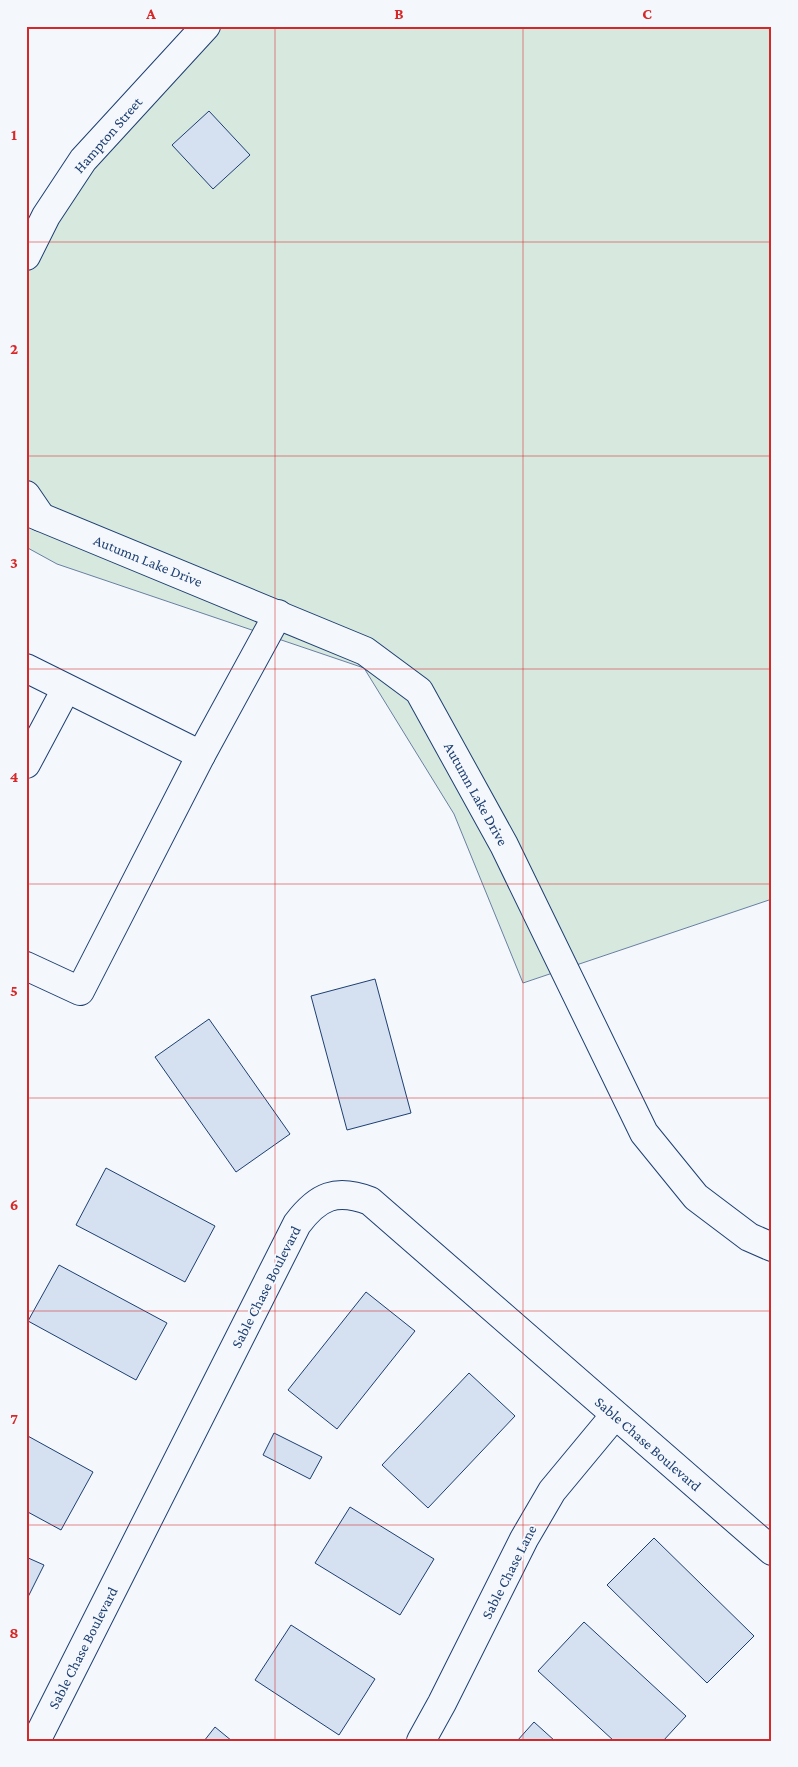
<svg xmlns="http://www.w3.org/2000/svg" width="798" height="1767" viewBox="0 0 798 1767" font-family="'Crimson Pro',serif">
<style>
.green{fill:#d7e8df;stroke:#687fa3}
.building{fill:#d5e0f0;stroke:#1d3f73}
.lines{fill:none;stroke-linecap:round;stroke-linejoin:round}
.minor-casing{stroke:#1d3f73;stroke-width:30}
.major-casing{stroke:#1d3f73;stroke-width:30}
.minor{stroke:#f4f7fb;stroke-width:28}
.major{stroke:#f4f7fb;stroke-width:28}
.grid{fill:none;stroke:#d62828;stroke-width:1;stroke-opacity:0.55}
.labels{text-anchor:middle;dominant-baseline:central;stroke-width:4;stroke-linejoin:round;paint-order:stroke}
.street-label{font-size:15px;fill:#1d3f73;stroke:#f4f7fb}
.neatline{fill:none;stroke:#d62828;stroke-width:2}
.grid-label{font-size:16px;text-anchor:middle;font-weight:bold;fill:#d62828}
</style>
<rect width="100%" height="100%" fill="#f4f7fb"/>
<!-- green -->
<path class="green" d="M189 26H772V899L523 983 454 814 364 668 57 564 26 547V246Z"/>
<!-- building -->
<g class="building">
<path d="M209 111 250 155 213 189 172 145Z"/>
<path d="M375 979 411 1113 347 1130 311 996Z"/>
<path d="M209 1019 290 1134 236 1172 155 1057Z"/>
<path d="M106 1168 215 1226 185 1282 76 1225Z"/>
<path d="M59 1265 167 1323 136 1380 28 1321Z"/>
<path d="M366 1292 415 1331 337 1429 288 1390Z"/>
<path d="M469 1373 515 1416 428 1508 382 1465Z"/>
<path d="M274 1433 322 1457 310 1479 263 1455Z"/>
<path d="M26 1435 93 1472 61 1530 26 1511Z"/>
<path d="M350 1507 434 1559 400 1615 315 1563Z"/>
<path d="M654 1538 754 1636 707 1683 607 1585Z"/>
<path d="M26 1557 44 1565 26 1601Z"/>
<path d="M584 1622 686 1716 663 1741H614L538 1671Z"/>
<path d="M291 1625 375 1679 339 1735 255 1680Z"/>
<path d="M534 1722 555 1741H517Z"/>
<path d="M215 1727 232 1741H204Z"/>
</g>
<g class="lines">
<defs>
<g id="minor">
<path d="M26 511 365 651 419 691 504 845 644 1133 696 1197 749 1237 772 1247"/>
<path d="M26 668 201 755"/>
<path d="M26 764 66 689"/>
<path d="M26 966 80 991 201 755 278 614"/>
<path d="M36 1741 297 1224C318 1196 336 1188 370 1201L772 1551"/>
<path d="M421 1741 442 1703 524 1539 552 1491 615 1415"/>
</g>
<g id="major">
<path d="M26 256 46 216 83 160 206 26"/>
<path d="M26 495 41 517"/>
</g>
</defs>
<!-- minor casing -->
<use href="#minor" class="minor-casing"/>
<!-- major casing -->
<use href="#major" class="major-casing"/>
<!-- minor -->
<use href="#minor" class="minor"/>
<!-- major -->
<use href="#major" class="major"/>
</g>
<!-- grid -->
<path class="grid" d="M275 26V1741M523 26V1741M26 242H772M26 456H772M26 669H772M26 884H772M26 1098H772M26 1311H772M26 1525H772"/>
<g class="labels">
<!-- street labels -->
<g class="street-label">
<text transform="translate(108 135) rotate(-49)">Hampton Street</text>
<text transform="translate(148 561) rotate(22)">Autumn Lake Drive</text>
<text transform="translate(476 794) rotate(61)">Autumn Lake Drive</text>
<text transform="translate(266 1287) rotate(-63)">Sable Chase Boulevard</text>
<text transform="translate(648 1444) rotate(41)">Sable Chase Boulevard</text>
<text transform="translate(509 1572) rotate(-63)">Sable Chase Lane</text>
<text transform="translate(83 1648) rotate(-63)">Sable Chase Boulevard</text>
</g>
</g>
<!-- border -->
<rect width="798" height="1767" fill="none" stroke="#f4f7fb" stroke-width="55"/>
<rect x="28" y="28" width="742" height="1712" class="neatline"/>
<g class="grid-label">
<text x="151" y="19">A</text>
<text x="399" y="19">B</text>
<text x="647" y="19">C</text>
<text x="14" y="140">1</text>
<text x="14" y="354">2</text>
<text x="14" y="568">3</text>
<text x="14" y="782">4</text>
<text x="14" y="996">5</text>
<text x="14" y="1210">6</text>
<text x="14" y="1424">7</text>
<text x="14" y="1638">8</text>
</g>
</svg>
